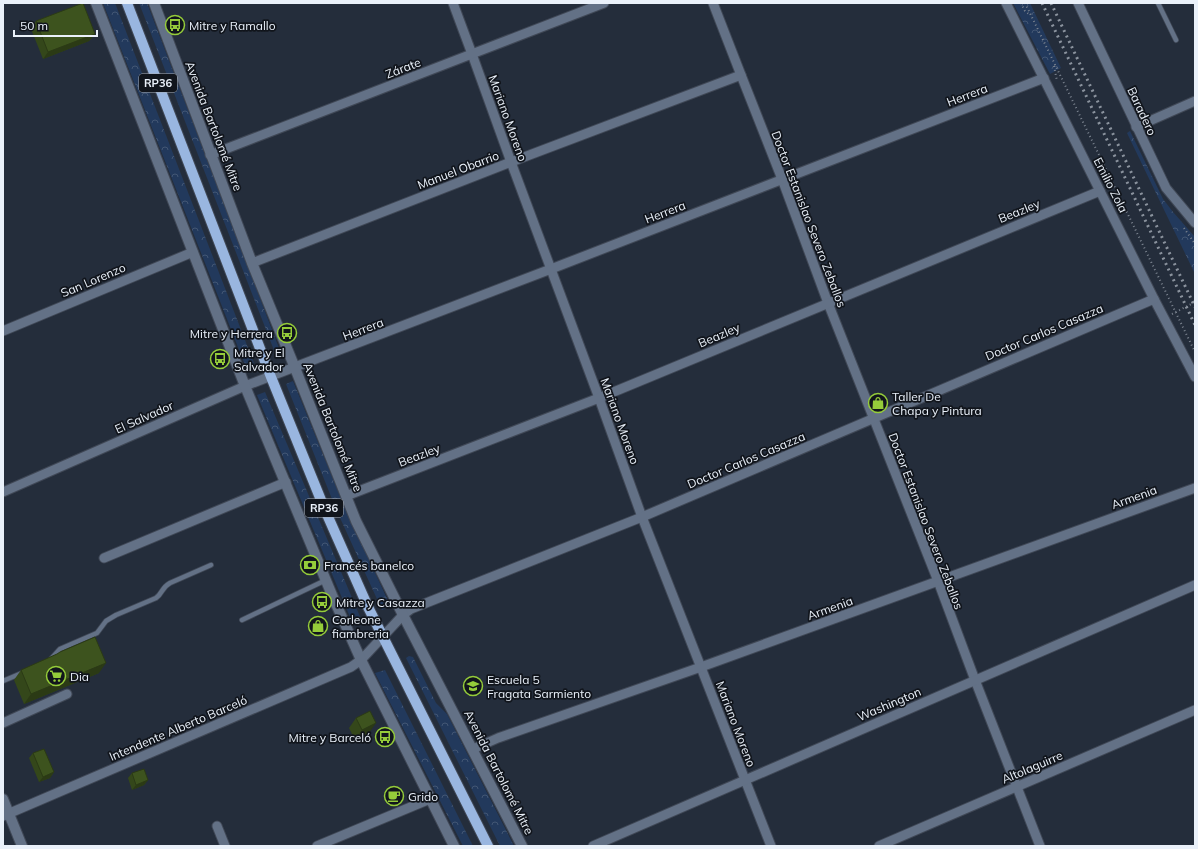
<svg xmlns="http://www.w3.org/2000/svg" width="1198" height="849" viewBox="0 0 1198 849" font-family="Mulish,sans-serif">
<style>
.park{fill:url(#park-crowns)}
.lines{fill:none;stroke-linecap:round;stroke-linejoin:round}
.service-casing{stroke:#404856;stroke-width:6}
.minor-casing{stroke:#404856;stroke-width:11}
.tertiary-casing{stroke:#404856;stroke-width:12}
.primary-casing{stroke:#404856;stroke-width:12}
.path{stroke:#7d8591;stroke-width:2;stroke-dasharray:1 3;stroke-linecap:butt}
.service{stroke:#637186;stroke-width:4.5}
.minor{stroke:#637186;stroke-width:9}
.tertiary{stroke:#637186;stroke-width:10}
.primary{stroke:#99b6e0;stroke-width:10}
.rail{stroke:#8b939e;stroke-width:3;stroke-dasharray:2 4;stroke-linecap:butt}
.wall{fill:#34471a}
.shaded-wall{fill:#2b3a15}
.building{fill:#3d531e;stroke:#2b3a15}
.labels{text-anchor:middle;dominant-baseline:central;stroke-width:3.5;stroke-linejoin:round;paint-order:stroke}
.shield{fill:#11151c;stroke:#a9afb7;stroke-width:1}
.shield-label{font-size:11px;font-weight:bold;fill:#eaf1fa}
.poi-label{font-size:12px;fill:#eaf1fa;stroke:#11151c;text-anchor:start}
.street-label{font-size:12px;fill:#eaf1fa;stroke:#11151c}
</style>
<defs>
<pattern id="park-crowns" width="20" height="18" patternUnits="userSpaceOnUse"><rect width="20" height="18" fill="#22395c"/><path d="M2 6a3 3 0 1 1 6 0M12 15a3 3 0 1 1 6 0" fill="none" stroke="#425674"/></pattern>
</defs>
<rect width="100%" height="100%" fill="#242d3b"/>
<!-- park -->
<g class="park">
<path d="M103 3H115L255 366 247 370Z"/>
<path d="M139 3H147L282 356 277 358Z"/>
<path d="M1013 3H1030L1061 68 1050 74Z"/>
<path d="M1130 131 1163 199 1173 212 1195 237V274L1127 133Z"/>
<path d="M293 381 344 506 390 605 382 610 336 509 286 384Z"/>
<path d="M265 392 361 619 353 624 257 395Z"/>
<path d="M409 656 413 657 436 703 447 714 514 846H500L406 658Z"/>
<path d="M385 670 473 846H463L375 673Z"/>
</g>
<g class="lines">
<defs>
<g id="service">
<path d="M1158 3 1176 40"/>
<path d="M242 620 326 580"/>
<path d="M50 660 60 649 97 633 106 621 116 615 156 598C163 593 161 588 170 583L211 565"/>
<path d="M3 681 22 673"/>
</g>
<g id="minor">
<path d="M453 3 472 54 511 162 599 398 642 517 771 846"/>
<path d="M713 3 741 75 782 179 828 303 938 581 975 680 1040 846"/>
<path d="M1006 3 1154 299 1195 377"/>
<path d="M1078 3 1166 188 1195 223"/>
<path d="M1136 127 1195 101"/>
<path d="M210 155 604 3"/>
<path d="M252 263 511 162 741 75"/>
<path d="M3 331 193 252"/>
<path d="M3 492 245 386 551 269 1044 78"/>
<path d="M346 496 599 398 1100 191"/>
<path d="M104 558 286 482"/>
<path d="M3 723 67 694"/>
<path d="M473 749 498 738 701 667 1195 488"/>
<path d="M3 816 351 667 361 660 403 615 411 609 642 517 1154 299"/>
<path d="M217 826 225 846"/>
<path d="M317 846 430 799"/>
<path d="M593 846 1195 585"/>
<path d="M879 846 1195 710"/>
</g>
<g id="tertiary">
<path d="M96 3 245 386 332 595 361 660 454 846"/>
<path d="M154 3 252 263 295 368 356 521 403 615 522 846"/>
<path d="M3 799 22 846"/>
</g>
<path id="primary" d="M127 3 271 377 325 510 368 607 488 846"/>
</defs>
<!-- service casing -->
<use href="#service" class="service-casing"/>
<!-- minor casing -->
<use href="#minor" class="minor-casing"/>
<!-- tertiary casing -->
<use href="#tertiary" class="tertiary-casing"/>
<!-- primary casing -->
<use href="#primary" class="primary-casing"/>
<!-- path -->
<g class="path">
<path d="M1021 3 1025 11 1030 15"/>
<path d="M1025 3 1195 352"/>
<path d="M1054 66 1057 81"/>
<path d="M1184 228 1195 244"/>
<path d="M1172 314 1195 302"/>
</g>
<!-- service -->
<use href="#service" class="service"/>
<!-- minor -->
<use href="#minor" class="minor"/>
<!-- tertiary -->
<use href="#tertiary" class="tertiary"/>
<!-- primary -->
<use href="#primary" class="primary"/>
<!-- rail -->
<g class="rail">
<path d="M1042 3 1195 325"/>
<path d="M1051 3 1195 307"/>
</g>
</g>
<!-- wall -->
<g class="wall">
<path d="M36 21 95 34 89 41 43 59 31 29Z"/>
<path d="M21 670 99 673 24 704 14 680Z"/>
<path d="M356 718 369 733 355 740 349 728Z"/>
<path d="M33 753 54 772 50 778 39 782 29 758Z"/>
<path d="M132 773 148 780 144 785 132 790 128 778Z"/>
</g>
<!-- shaded-wall -->
<g class="shaded-wall">
<path d="M95 34 89 41 43 59 48 52Z"/>
<path d="M106 663 99 673 24 704 31 694Z"/>
<path d="M376 723 369 733 355 740 362 730Z"/>
<path d="M54 772 50 778 39 782 43 777Z"/>
<path d="M148 780 144 785 132 790 136 785Z"/>
</g>
<!-- building -->
<g class="building">
<path d="M83 3 95 34 48 52 36 21Z"/>
<path d="M95 637 106 663 31 694 21 670 57 654 60 652Z"/>
<path d="M370 711 376 723 362 730 356 718Z"/>
<path d="M44 749 54 772 43 777 33 753Z"/>
<path d="M144 769 148 780 136 785 132 773Z"/>
</g>
<!-- icons -->
<defs>
<symbol id="bus-ring" viewBox="-11 -11 22 22"><circle r="9.5" fill="#11151c" stroke="#95cc3a" stroke-width="1.5"/><path d="M-5-6H5V4H4V6H2V4H-2V6H-4V4H-5ZM-3.5-4V0h7V-4ZM-3.5 1.2v1.5H-2V1.2ZM2 1.2v1.5H3.5V1.2Z" fill="#95cc3a"/></symbol>
<symbol id="shop-ring" viewBox="-11 -11 22 22"><circle r="9.5" fill="#11151c" stroke="#95cc3a" stroke-width="1.5"/><path d="M-5-2.5h2.3a2.7 3.5 0 0 1 5.4 0H5L5.5 6h-11ZM-1.5-2.5h3a1.5 2.3 0 0 0-3 0Z" fill="#95cc3a"/></symbol>
<symbol id="bank-ring" viewBox="-11 -11 22 22"><circle r="9.5" fill="#11151c" stroke="#95cc3a" stroke-width="1.5"/><path d="M-6-4H6V4H-6ZM0-2.3a2.3 2.3 0 1 0 0 4.6a2.3 2.3 0 1 0 0-4.6Z" fill="#95cc3a"/></symbol>
<symbol id="supermarket-ring" viewBox="-11 -11 22 22"><circle r="9.5" fill="#11151c" stroke="#95cc3a" stroke-width="1.5"/><path d="M-6-5.5h2.5l.6 2H6L4.5 2H-2.5L-4.4-4H-6ZM-1.5 3.2a1.3 1.3 0 1 0 .1 0ZM3 3.2a1.3 1.3 0 1 0 .1 0Z" fill="#95cc3a"/></symbol>
<symbol id="school-ring" viewBox="-11 -11 22 22"><circle r="9.5" fill="#11151c" stroke="#95cc3a" stroke-width="1.5"/><path d="M0-5L7-2L0 1L-7-2ZM-4 1L0 2.5L4 1V4Q0 6-4 4Z" fill="#95cc3a"/></symbol>
<symbol id="cafe-ring" viewBox="-11 -11 22 22"><circle r="9.5" fill="#11151c" stroke="#95cc3a" stroke-width="1.5"/><path d="M-5.5-4.5H6V0H3Q3 3.5 0 3.5H-2.5Q-5.5 3.5-5.5 0ZM3-3.2v2h1.7v-2ZM-6 4.5H4V6H-6Z" fill="#95cc3a"/></symbol>
</defs>
<g fill-rule="evenodd">
<use href="#bus-ring" x="164" y="14" width="22" height="22"/>
<use href="#bus-ring" x="276" y="322" width="22" height="22"/>
<use href="#bus-ring" x="209" y="348" width="22" height="22"/>
<use href="#shop-ring" x="867" y="392" width="22" height="22"/>
<use href="#bank-ring" x="299" y="554" width="22" height="22"/>
<use href="#bus-ring" x="311" y="591" width="22" height="22"/>
<use href="#shop-ring" x="307" y="615" width="22" height="22"/>
<use href="#supermarket-ring" x="45" y="665" width="22" height="22"/>
<use href="#school-ring" x="462" y="675" width="22" height="22"/>
<use href="#bus-ring" x="374" y="726" width="22" height="22"/>
<use href="#cafe-ring" x="383" y="785" width="22" height="22"/>
</g>
<g class="labels">
<!-- shield labels -->
<g class="shield">
<rect x="139" y="74" width="38" height="18" rx="3"/>
<rect x="305" y="499" width="38" height="18" rx="3"/>
</g>
<g class="shield-label">
<text x="158" y="83">RP36</text>
<text x="324" y="508">RP36</text>
</g>
<!-- poi labels -->
<g class="poi-label">
<text x="189" y="25">Mitre y Ramallo</text>
<text x="273" y="333" text-anchor="end">Mitre y Herrera</text>
<text x="234" y="352">Mitre y El<tspan x="234" dy="14">Salvador</tspan></text>
<text x="892" y="396">Taller De<tspan x="892" dy="14">Chapa y Pintura</tspan></text>
<text x="324" y="565">Francés banelco</text>
<text x="336" y="602">Mitre y Casazza</text>
<text x="332" y="619">Corleone<tspan x="332" dy="14">fiambreria</tspan></text>
<text x="70" y="676">Dia</text>
<text x="487" y="679">Escuela 5<tspan x="487" dy="14">Fragata Sarmiento</tspan></text>
<text x="371" y="737" text-anchor="end">Mitre y Barceló</text>
<text x="408" y="796">Grido</text>
</g>
<!-- street labels -->
<g class="street-label">
<text transform="translate(403 68) rotate(-21)">Zárate</text>
<text transform="translate(967 95) rotate(-21)">Herrera</text>
<text transform="translate(1142 111) rotate(65)">Baradero</text>
<text transform="translate(508 118) rotate(70)">Mariano Moreno</text>
<text transform="translate(214 126) rotate(69)">Avenida Bartolomé Mitre</text>
<text transform="translate(458 170) rotate(-21)">Manuel Obarrio</text>
<text transform="translate(1111 185) rotate(63)">Emilio Zola</text>
<text transform="translate(1019 211) rotate(-22)">Beazley</text>
<text transform="translate(665 212) rotate(-21)">Herrera</text>
<text transform="translate(809 219) rotate(69)">Doctor Estanislao Severo Zeballos</text>
<text transform="translate(93 280) rotate(-23)">San Lorenzo</text>
<text transform="translate(363 329) rotate(-21)">Herrera</text>
<text transform="translate(1044 332) rotate(-23)">Doctor Carlos Casazza</text>
<text transform="translate(719 335) rotate(-23)">Beazley</text>
<text transform="translate(144 417) rotate(-24)">El Salvador</text>
<text transform="translate(620 421) rotate(70)">Mariano Moreno</text>
<text transform="translate(333 427) rotate(68)">Avenida Bartolomé Mitre</text>
<text transform="translate(419 455) rotate(-21)">Beazley</text>
<text transform="translate(746 460) rotate(-23)">Doctor Carlos Casazza</text>
<text transform="translate(1134 497) rotate(-20)">Armenia</text>
<text transform="translate(926 521) rotate(69)">Doctor Estanislao Severo Zeballos</text>
<text transform="translate(830 608) rotate(-20)">Armenia</text>
<text transform="translate(889 704) rotate(-23)">Washington</text>
<text transform="translate(736 724) rotate(69)">Mariano Moreno</text>
<text transform="translate(178 728) rotate(-23)">Intendente Alberto Barceló</text>
<text transform="translate(1032 767) rotate(-23)">Altolaguirre</text>
<text transform="translate(499 772) rotate(63)">Avenida Bartolomé Mitre</text>
</g>
</g>
<!-- border -->
<rect width="1198" height="849" fill="none" stroke="#eaf1fa" stroke-width="8"/>
<!-- scale -->
<path d="M14 30v6h83v-6" fill="none" stroke="#eaf1fa" stroke-width="2"/>
<text x="20" y="30" font-size="12" fill="#eaf1fa" stroke="#11151c" stroke-width="3" paint-order="stroke">50 m</text>
</svg>
